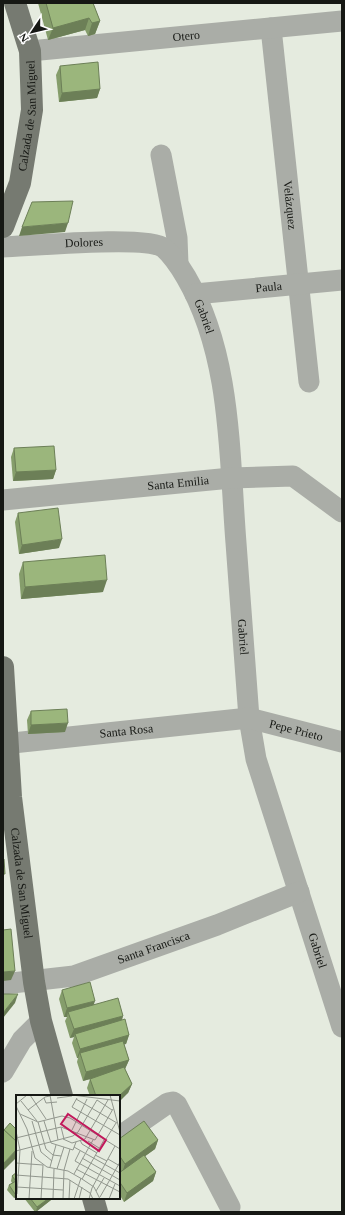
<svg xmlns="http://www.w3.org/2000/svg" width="345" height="1215" viewBox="0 0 345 1215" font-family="'Times New Roman',serif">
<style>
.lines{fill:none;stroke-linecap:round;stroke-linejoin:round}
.minor{stroke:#aaada7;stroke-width:21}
.major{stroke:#767a71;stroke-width:22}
.wall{fill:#859d6b}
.shaded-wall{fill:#6c7f57}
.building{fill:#9bb67c;stroke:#6c7f57}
.labels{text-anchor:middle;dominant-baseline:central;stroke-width:4;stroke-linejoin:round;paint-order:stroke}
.street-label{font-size:12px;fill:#161814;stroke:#fff}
.inset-road{fill:none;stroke:#92978e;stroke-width:1}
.view{fill:#c2185b;fill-opacity:0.15;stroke:#c2185b;stroke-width:2}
.inset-edge{fill:none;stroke:#161814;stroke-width:2}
</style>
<rect width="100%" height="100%" fill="#e5ebdf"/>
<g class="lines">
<!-- minor -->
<g class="minor">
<path id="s1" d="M271 28 309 382"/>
<path id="s2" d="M30 51 342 21"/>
<path d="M161 155 177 238 178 264"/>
<path id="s3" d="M3 247C31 246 147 235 164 248 173 256 180 267 186 277 232 356 229 455 236 543 240 601 245 660 249 718L256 759 342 1027"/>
<path id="s4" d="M195 294 342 280"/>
<path id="s5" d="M3 500 231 478 293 476 342 512"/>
<path id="s6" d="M3 744 249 718 342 742"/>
<path id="s7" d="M3 984 74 976 217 925 299 892"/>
<path d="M3 1072 22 1040 41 1021"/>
<path d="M119 1137 168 1103 173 1102 177 1105 230 1207"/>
</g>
<!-- major -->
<g class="major">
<path id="s8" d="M3 227 20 183 32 110 30 51 15 3"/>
<path id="s9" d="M3 667 11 797 34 982 41 1021 62 1096"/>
<path d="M93 1198 97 1212"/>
</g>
</g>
<!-- wall -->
<g class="wall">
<path d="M38 3H93L100 21 95 34 88 36 85 30 48 40Z"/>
<path d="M60 66 100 89 97 98 59 102 56 75Z"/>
<path d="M14 448 56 470 53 479 13 481 11 457Z"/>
<path d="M18 513 59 548 19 554 15 522Z"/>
<path d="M23 562 103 592 21 599 19 574Z"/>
<path d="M31 711 65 732 28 734 27 720Z"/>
<path d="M62 990 94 1005 123 1016 122 1020 129 1035 126 1044H124L129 1060 125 1069 132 1084 128 1093 119 1096H90L87 1088 90 1079 83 1081 77 1062 78 1058H77L72 1043 74 1037 70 1038 65 1021 67 1017H64L59 999Z"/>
<path d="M119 1139 158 1140 155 1149 145 1156 156 1172 153 1181 124 1202 119 1194V1173L121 1171 119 1169Z"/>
<path d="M17 1172V1196L14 1198 7 1190 9 1185 12 1183 11 1181 12 1176Z"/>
<path d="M24 1198H51V1200L35 1212Z"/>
</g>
<!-- shaded-wall -->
<g class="shaded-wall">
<path d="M89 18 85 30 48 40 53 28Z"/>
<path d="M100 21 95 34 88 36 92 23Z"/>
<path d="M100 89 97 98 59 102 62 93Z"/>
<path d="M68 223 65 232 19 236 22 227Z"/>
<path d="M56 470 53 479 13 481 16 472Z"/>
<path d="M62 539 59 548 19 554 22 545Z"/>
<path d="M107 580 103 592 21 599 25 587Z"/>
<path d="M68 723 65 732 28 734 31 725Z"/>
<path d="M15 971 11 980 3 981V972Z"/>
<path d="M18 994 15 1003 3 1018V1013Z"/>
<path d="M95 1001 92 1010 68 1012 67 1017H64L67 1008Z"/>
<path d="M123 1016 120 1025 75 1034 74 1037 70 1038 74 1029Z"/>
<path d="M129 1035 126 1044 81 1057 80 1053 78 1058H77L80 1049Z"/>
<path d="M129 1060 125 1069 83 1081 86 1072Z"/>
<path d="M132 1084 128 1093 119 1102V1096Z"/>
<path d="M158 1140 155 1149 122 1173 125 1164Z"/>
<path d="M17 1149V1155L16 1158 3 1171V1164Z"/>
<path d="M156 1172 153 1181 124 1202 127 1193Z"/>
<path d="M17 1192V1196L14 1198 15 1194Z"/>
<path d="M49 1198H51V1200L36 1212 37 1207Z"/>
</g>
<!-- building -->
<g class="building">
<path d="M46 3H93L100 21 92 23 89 18 53 28Z"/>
<path d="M98 62 100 89 62 93 60 66Z"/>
<path d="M73 201 68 223 22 227 32 202Z"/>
<path d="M54 446 56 470 16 472 14 448Z"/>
<path d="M58 508 62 539 22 545 18 513Z"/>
<path d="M105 555 107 580 25 587 23 562Z"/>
<path d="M67 709 68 723 31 725V711Z"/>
<path d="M3 859H4L5 874H3Z"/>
<path d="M11 929 15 971 3 972V930Z"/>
<path d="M90 982 95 1001 67 1008 62 990Z"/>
<path d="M3 994H18L3 1013Z"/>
<path d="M118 998 123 1016 74 1029 68 1012Z"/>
<path d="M125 1019 129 1035 80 1049 75 1034Z"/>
<path d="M123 1041 129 1060 86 1072 80 1053Z"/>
<path d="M124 1067 132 1084 119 1096H96L90 1079Z"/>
<path d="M144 1121 158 1140 125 1164 119 1155V1139Z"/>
<path d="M10 1123 17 1130V1142L4 1130Z"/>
<path d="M3 1129 17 1142V1149L3 1164Z"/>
<path d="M144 1155 156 1172 127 1193 119 1181V1173Z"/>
<path d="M17 1172V1192L15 1194 9 1185 16 1181 12 1176Z"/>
<path d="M30 1198H49L37 1207Z"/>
</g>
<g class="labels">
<!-- street labels -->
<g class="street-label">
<text stroke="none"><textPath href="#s2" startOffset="157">Otero</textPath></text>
<text stroke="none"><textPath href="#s8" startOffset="115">Calzada de San Miguel</textPath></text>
<text stroke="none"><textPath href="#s1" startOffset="178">Velázquez</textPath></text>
<text stroke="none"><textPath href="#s3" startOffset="81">Dolores</textPath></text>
<text stroke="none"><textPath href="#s4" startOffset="74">Paula</textPath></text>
<text stroke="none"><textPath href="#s3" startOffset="242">Gabriel</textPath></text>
<text stroke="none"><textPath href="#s5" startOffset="176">Santa Emilia</textPath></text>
<text stroke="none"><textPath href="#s3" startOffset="566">Gabriel</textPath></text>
<text stroke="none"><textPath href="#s6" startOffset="296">Pepe Prieto</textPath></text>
<text stroke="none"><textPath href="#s6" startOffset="124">Santa Rosa</textPath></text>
<text stroke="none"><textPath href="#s9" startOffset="217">Calzada de San Miguel</textPath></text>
<text stroke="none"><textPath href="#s7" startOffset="156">Santa Francisca</textPath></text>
<text stroke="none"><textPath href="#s3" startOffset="890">Gabriel</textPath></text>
</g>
</g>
<!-- overview -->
<g transform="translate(16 1095)">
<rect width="104" height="104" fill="#e5ebdf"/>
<path class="inset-road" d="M14 0 30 24M34 0 42 45M56 0 104 6M94 0 104 37M28 3 30 8 41 7M41 3 56 1M61 3 56 12 104 40M60 4 101 28M81 5 96 15M5 6 21 26M0 9 11 0M0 11 11 34 19 63 31 72 52 76 66 84 78 92 84 104M12 15 29 2 34 1M4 19 22 27 46 21 54 23 104 54M16 26 25 57 36 66M28 26 35 48 57 55 60 47M22 27 30 54 37 60 45 61M45 32 48 44M56 35 71 4M0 36 4 55 1 99M0 43 45 32 79 45 97 14M47 44 56 48 69 44 92 5M90 44 100 28M64 45 66 49 81 58M72 46 83 53M58 52 104 78M0 56 57 41 62 37 81 5M64 56 59 66 104 91M79 60 91 66M66 63 104 85M92 64 104 71M0 68 27 70 25 104M34 72 40 50M41 74 48 52M60 74 104 97M58 79 77 45M0 80 52 84 74 98 77 104M66 84 88 45M1 92 47 95M80 96 88 83M84 102 104 67M13 104 16 56M37 104 38 74M47 104 48 75 54 54M53 104 54 85M58 104 65 83M63 104 66 92M73 104 76 93 99 51M93 104 99 89"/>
<path class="view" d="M52 19 90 45 83 56 45 29Z"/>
<rect width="104" height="104" class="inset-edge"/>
</g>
<!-- border -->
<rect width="345" height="1215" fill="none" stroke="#161814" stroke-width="8"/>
<!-- north arrow -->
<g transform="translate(32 32) rotate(235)" stroke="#ffffff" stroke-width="3" paint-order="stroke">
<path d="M0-3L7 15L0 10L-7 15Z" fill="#161814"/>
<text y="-6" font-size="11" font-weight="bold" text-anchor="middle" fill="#161814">N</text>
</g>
</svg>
